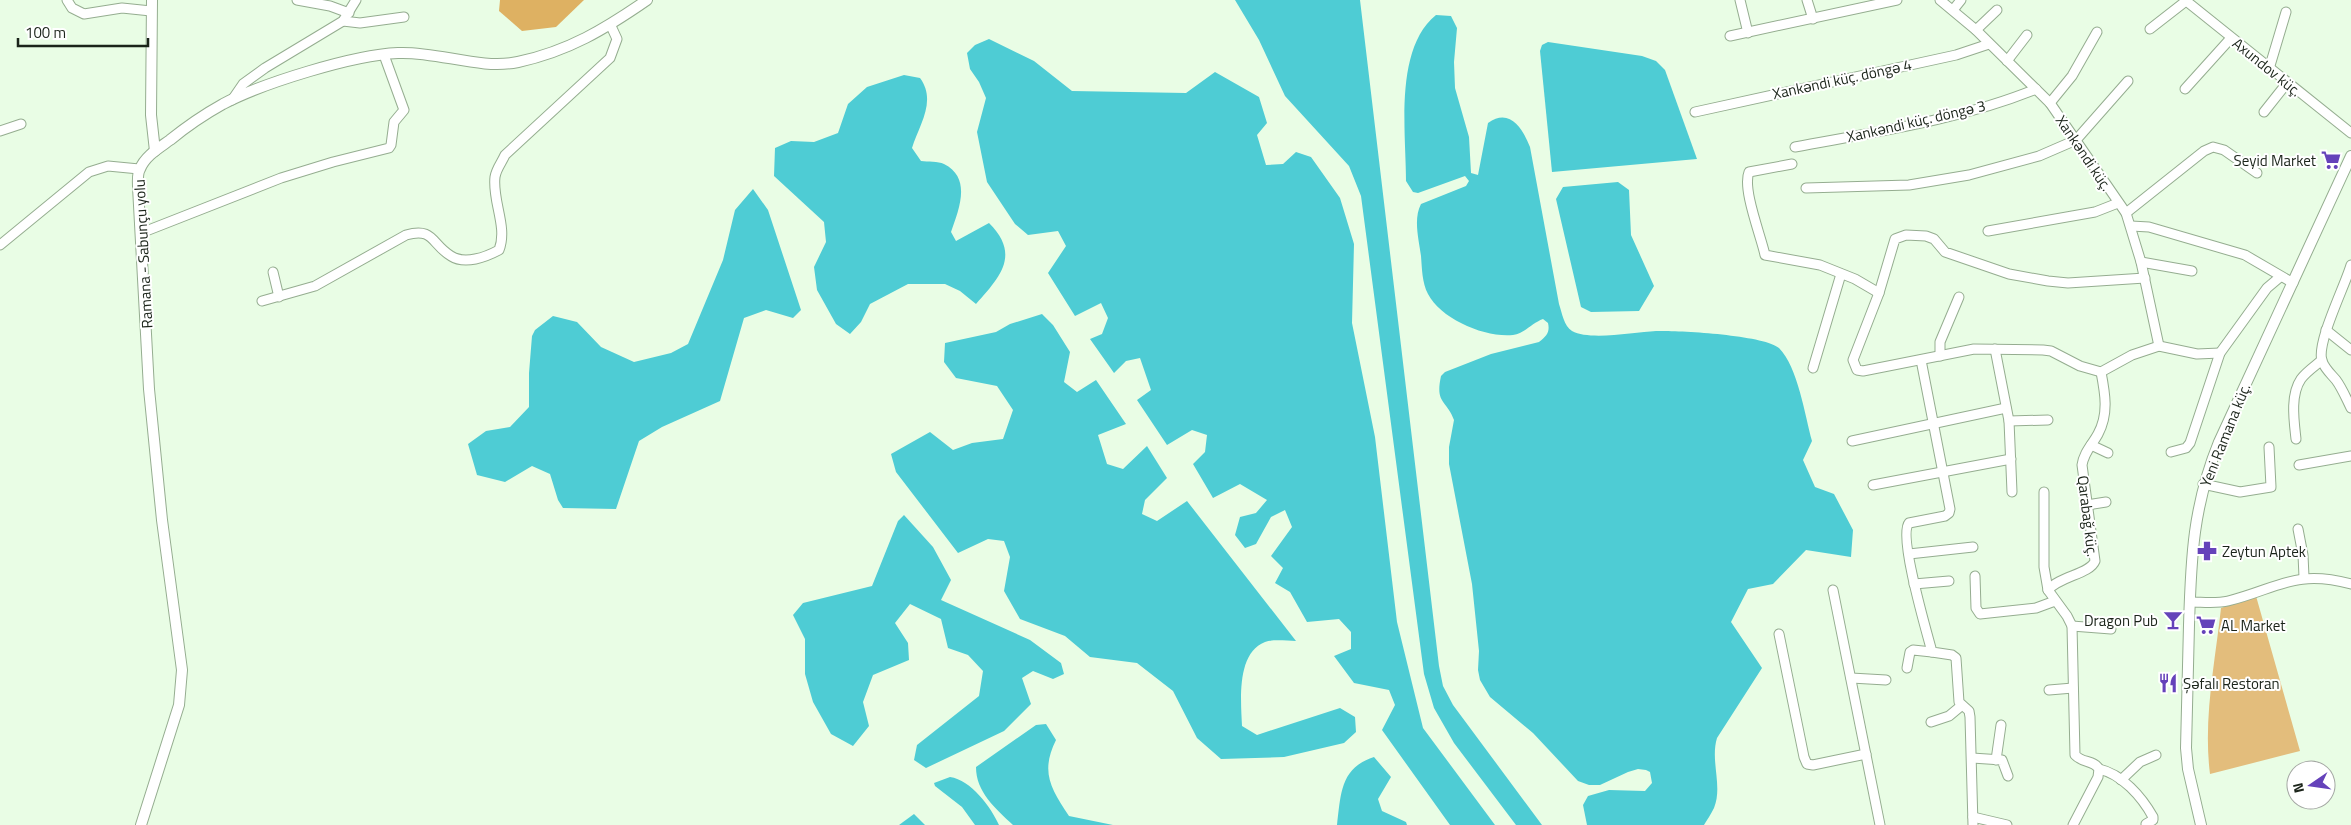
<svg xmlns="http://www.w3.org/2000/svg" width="2351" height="825" viewBox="0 0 2351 825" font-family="'Titillium Web',sans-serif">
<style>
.green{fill:#e3bd7c}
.forest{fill:#deb162}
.water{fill:#4eccd4}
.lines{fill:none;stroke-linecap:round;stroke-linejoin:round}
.minor-casing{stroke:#95ad90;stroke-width:11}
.tertiary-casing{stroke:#95ad90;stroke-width:12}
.minor{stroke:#fff;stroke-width:9}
.tertiary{stroke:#fff;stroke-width:10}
.labels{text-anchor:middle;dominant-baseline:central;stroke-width:4;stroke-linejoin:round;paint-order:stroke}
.street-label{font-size:15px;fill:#1b241a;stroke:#fff}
.poi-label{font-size:15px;fill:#1b241a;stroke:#fff;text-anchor:start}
</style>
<rect width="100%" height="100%" fill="#e9fde5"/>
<!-- green -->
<path class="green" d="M2256 596 2300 751 2210 774C2203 719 2215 663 2221 608Z"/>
<!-- forest -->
<path class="forest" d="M500 0H584L556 27 522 31 499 11Z"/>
<!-- water -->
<g class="water">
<path d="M1235 0H1360L1439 666 1443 686 1453 705 1542 825H1516L1454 743 1434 708 1424 674 1361 196 1349 166 1285 96 1259 40Z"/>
<path d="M1436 15 1451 16 1457 28 1454 62 1455 88 1469 137 1471 173 1478 175 1488 123C1510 107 1523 129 1530 147L1559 304C1562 313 1564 326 1572 331 1590 341 1635 332 1656 331 1677 330 1765 335 1779 348 1798 367 1805 416 1812 441L1803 460 1815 487 1834 494 1853 530 1851 557 1806 550 1773 584 1748 589 1731 622 1762 668 1717 738C1710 761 1723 786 1714 808 1711 814 1707 820 1704 825H1587L1583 805 1588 796 1609 790 1645 791 1652 783 1650 772 1646 770 1638 769 1628 772 1600 785H1589L1578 781 1533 733 1490 697 1480 680 1478 670 1479 651 1472 584 1449 464V447L1454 420C1446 399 1435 404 1441 376L1445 372 1491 354 1539 342C1547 336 1550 332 1548 323L1543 319C1532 323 1525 333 1513 335 1485 338 1441 319 1428 294 1422 283 1422 268 1421 256 1419 240 1413 219 1421 204L1466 186 1469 181 1465 176 1418 193 1413 192 1406 181C1406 132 1394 49 1436 15Z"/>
<path d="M989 39 1034 61 1072 91 1186 93 1215 72 1259 97 1267 123 1257 135 1266 165 1283 164 1296 152 1311 157 1340 198 1354 244 1352 323 1375 437 1397 622 1423 728 1495 825H1450L1382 730 1395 705 1389 690 1354 683 1334 656 1351 649V632L1339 619 1307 622 1290 592 1275 583 1283 568 1271 556 1292 527 1285 510 1271 517 1256 544 1245 548 1235 535 1240 517 1256 513 1267 500 1240 484 1213 498 1193 464 1205 452 1207 435 1192 430 1167 445 1137 400 1151 390 1140 358 1126 361 1114 373 1090 339 1102 334 1108 318 1101 303 1075 316 1048 273 1066 246 1058 231 1028 235 1015 224 987 182 977 132 986 98 979 82 970 69 967 53 975 45Z"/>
<path d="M1548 42 1642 56 1656 61 1665 70 1697 159 1552 172 1540 51 1542 45Z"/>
<path d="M904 75 920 78C937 101 919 125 912 148L921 161C928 162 938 161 944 164 972 178 959 209 951 232L956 241 989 223C1021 255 1000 277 976 304L960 291 945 284H908L870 304 861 322 850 334 836 324 817 290 814 267 826 242 824 222 774 176 775 148 791 141 814 142 838 133 848 104 867 87Z"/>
<path d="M1618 182 1629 190 1631 235 1654 286 1639 311 1591 312 1581 307 1556 199 1563 187Z"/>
<path d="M753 189 768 210 801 310 793 318 766 310 744 318 720 401 662 427 639 441 616 509 563 508 558 500 550 474 532 466 505 482 477 475 468 444 486 431 510 427 529 407V373L532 336 535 330 553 316 577 322 601 347 634 362 671 353 688 344 723 260 735 210Z"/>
<path d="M1042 314 1053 325 1070 352 1064 382 1077 392 1096 380 1126 424 1098 435 1107 464 1123 469 1147 446 1167 478 1145 500 1142 514 1157 521 1187 501 1296 641C1287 641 1273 639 1265 642 1236 653 1241 702 1242 726L1257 735 1340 708 1355 717 1356 732 1344 743 1284 757 1221 759 1197 738 1173 691 1137 663 1090 657 1065 636 1020 619 1004 591 1010 557 1004 541 988 539 958 553 896 472 891 454 930 432 953 450 972 443 1003 439 1013 410 997 386 956 378 944 362 945 343 996 332 1010 324Z"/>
<path d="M904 515 933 547 951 580 941 600 1030 640 1061 663 1064 674 1053 679 1033 671 1022 678 1031 704 1004 731 926 768 914 760 917 745 979 696 983 671 968 655 948 648 941 619 910 604 895 623 908 643 909 660 873 675 863 702 869 726 853 746 831 734 813 702 805 674V639L793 615 803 603 872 586 898 521Z"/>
<path d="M1046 724 1056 740C1040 772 1051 789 1069 816L1113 825H1013C995 808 976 792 976 767L1036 725Z"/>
<path d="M1374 757 1391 777 1378 799 1382 811 1406 822 1407 825H1337C1341 794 1340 768 1374 757Z"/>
<path d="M950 777C971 780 991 807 999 825H975L962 807 935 786 934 783Z"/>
<path d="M914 814 925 825H899Z"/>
</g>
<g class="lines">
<defs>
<g id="minor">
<path d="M67 0 72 8 84 14 122 8 151 11"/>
<path d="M297 0 330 6 349 13"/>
<path d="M1740 0 1748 33"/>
<path d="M1807 0 1813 19"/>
<path d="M1940 0 1976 30 2050 103 2126 213 2141 262 2159 346"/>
<path d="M2185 0 2351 133"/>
<path d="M1953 10 1961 0"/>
<path d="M343 21 360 23 404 17"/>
<path d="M2150 29 2186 1"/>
<path d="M1976 30 1997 10"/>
<path d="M1730 36 1897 0"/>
<path d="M2007 61 2027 35"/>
<path d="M2269 69 2286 12"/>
<path d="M2185 89 2231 38"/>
<path d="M232 100 243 84 265 68 343 21 356 0"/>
<path d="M2050 103 2072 76 2097 32"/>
<path d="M1695 112 1956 55 1989 44"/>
<path d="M2264 112 2287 83"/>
<path d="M0 131 21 124"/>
<path d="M1795 147C1875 132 1960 120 2036 89"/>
<path d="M1792 164 1749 172C1742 189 1761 236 1765 255L1820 265 1855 279 1879 293"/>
<path d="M1806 188 1909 185 1969 175 2039 156 2076 140 2128 81"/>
<path d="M2126 213 2204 151 2213 147 2224 150 2257 173"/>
<path d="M2131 226 2149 227 2245 255 2293 283"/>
<path d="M1988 231 2095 212 2118 203"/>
<path d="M141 233 281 178 333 162 389 148 391 145 394 122 404 110 384 55"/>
<path d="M0 245 89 172 108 166 139 169"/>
<path d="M2141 262 2192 271"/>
<path d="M2351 265C2345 286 2316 343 2322 361 2325 369 2331 374 2336 380 2342 388 2346 398 2351 408"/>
<path d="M273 272 279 297"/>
<path d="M262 301 315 286 406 235C434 227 431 244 451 256 465 265 486 257 499 250 508 227 492 201 495 177 496 169 502 162 505 155L610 58 617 39 611 26"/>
<path d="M2326 330 2351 350"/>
<path d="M1995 349 2009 421 2012 492"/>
<path d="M1940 356V342L1959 297"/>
<path d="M1921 360 1950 509 1949 513 1945 516 1909 523C1898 535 1927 633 1932 652L1952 655 1956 658 1959 702 1969 711 1970 717 1973 825"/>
<path d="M1813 368 1841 274"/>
<path d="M2101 372 2080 366 2051 351 2043 350 1974 349 1863 371 1857 370 1853 360 1879 293 1895 239 1906 235 1926 236 1934 239 1945 252 2009 274 2048 281 2068 283 2145 278"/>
<path d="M2009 421 2048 420"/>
<path d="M2296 439C2294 421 2290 395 2301 379 2306 372 2315 366 2322 360"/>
<path d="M1852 441 2006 408"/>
<path d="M2091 445 2108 453"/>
<path d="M2171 452 2186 448 2190 443 2220 353 2267 288 2280 277"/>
<path d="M2299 465 2351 456"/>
<path d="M2203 484 2240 492 2271 487 2269 447"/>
<path d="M1873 485 2011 459"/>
<path d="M2044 492V567L2048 590"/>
<path d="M2087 505 2106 502"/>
<path d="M2298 529 2303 555 2304 577"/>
<path d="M1909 554 1973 547"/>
<path d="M1975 576 1976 608 1980 614 2036 608 2055 601"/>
<path d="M1914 584 1949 581"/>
<path d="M1833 590 1880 825"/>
<path d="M2190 602C2202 602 2216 604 2228 601 2279 588 2295 569 2351 584"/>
<path d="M2072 626 2111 629"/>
<path d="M1779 634 1804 757 1807 764 1813 765 1866 754"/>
<path d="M1907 668 1910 652 1913 650 1932 652"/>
<path d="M1851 678 1886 680"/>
<path d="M2049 690 2073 688"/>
<path d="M1931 722 1949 716 1961 706"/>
<path d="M1972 758 2002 760 2008 776"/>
<path d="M1996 760 2001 725"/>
<path d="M2099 769C2122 774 2142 797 2153 817V820L2146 824"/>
<path d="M2121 780 2140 762 2156 755"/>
<path d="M1973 817 2007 825"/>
<path d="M2073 825 2098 777 2099 769C2094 760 2082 763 2075 755L2072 626 2067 616 2048 590C2060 576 2090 574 2095 561L2082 465C2084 452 2092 445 2098 434 2109 414 2105 393 2101 372L2132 355 2159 346 2197 354 2220 353"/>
</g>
<g id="tertiary">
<path d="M152 0 151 115 155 151"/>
<path d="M141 825 179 705 182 670 162 520 149 389 138 187C138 181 137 174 140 169 145 156 159 148 170 140 186 127 205 114 223 104 263 83 353 55 398 53 438 51 479 70 518 62 569 51 605 29 647 0"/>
<path d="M2201 825 2188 769 2186 748C2187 707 2188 666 2189 625 2191 557 2193 506 2219 442L2351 156"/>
</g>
</defs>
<!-- minor casing -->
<use href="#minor" class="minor-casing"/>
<!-- tertiary casing -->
<use href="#tertiary" class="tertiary-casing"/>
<!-- minor -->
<use href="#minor" class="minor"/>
<!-- tertiary -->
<use href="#tertiary" class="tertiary"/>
</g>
<!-- icons -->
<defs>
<symbol id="supermarket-bare" viewBox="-9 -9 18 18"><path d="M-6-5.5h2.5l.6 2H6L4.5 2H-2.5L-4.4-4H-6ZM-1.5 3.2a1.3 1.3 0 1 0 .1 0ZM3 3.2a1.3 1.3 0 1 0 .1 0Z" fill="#6542ba" stroke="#fff" stroke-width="2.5" paint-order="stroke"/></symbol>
<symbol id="pharmacy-bare" viewBox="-9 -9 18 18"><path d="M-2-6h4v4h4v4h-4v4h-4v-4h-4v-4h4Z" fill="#6542ba" stroke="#fff" stroke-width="2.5" paint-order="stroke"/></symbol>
<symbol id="bar-bare" viewBox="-9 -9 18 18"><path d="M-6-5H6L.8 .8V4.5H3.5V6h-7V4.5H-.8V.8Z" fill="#6542ba" stroke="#fff" stroke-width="2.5" paint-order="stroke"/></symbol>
<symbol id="restaurant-bare" viewBox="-9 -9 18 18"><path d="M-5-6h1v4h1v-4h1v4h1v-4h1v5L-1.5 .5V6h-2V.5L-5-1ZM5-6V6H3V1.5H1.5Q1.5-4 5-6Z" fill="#6542ba" stroke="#fff" stroke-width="2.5" paint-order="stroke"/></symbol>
</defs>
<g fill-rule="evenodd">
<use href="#supermarket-bare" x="2317" y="146" width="28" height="28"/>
<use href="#pharmacy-bare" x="2193" y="537" width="28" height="28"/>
<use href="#bar-bare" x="2159" y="606" width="28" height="28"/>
<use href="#supermarket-bare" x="2192" y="611" width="28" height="28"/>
<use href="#restaurant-bare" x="2154" y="669" width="28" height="28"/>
</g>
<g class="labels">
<!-- street labels -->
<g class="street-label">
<text transform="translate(2267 67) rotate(39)">Axundov küç.</text>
<text transform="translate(1842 79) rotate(-12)">Xankəndi küç. döngə 4</text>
<text transform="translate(1916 121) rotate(-13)">Xankəndi küç. döngə 3</text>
<text transform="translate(2084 153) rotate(56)">Xankəndi küç.</text>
<text transform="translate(143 254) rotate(-93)">Ramana - Sabunçu yolu</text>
<text transform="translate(2225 435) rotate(-68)">Yeni Ramana küç.</text>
<text transform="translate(2088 516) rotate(83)">Qarabağ küç.</text>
</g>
<!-- poi labels -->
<g class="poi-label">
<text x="2316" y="160" text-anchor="end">Seyid Market</text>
<text x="2222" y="551">Zeytun Aptek</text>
<text x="2158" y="620" text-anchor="end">Dragon Pub</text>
<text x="2221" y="625">AL Market</text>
<text x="2183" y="683">Şəfalı Restoran</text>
</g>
</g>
<!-- north arrow -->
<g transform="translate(2311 785) rotate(257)"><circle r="24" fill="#ffffff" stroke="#a4a7a3"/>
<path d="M0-4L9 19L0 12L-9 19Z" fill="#6542ba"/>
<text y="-8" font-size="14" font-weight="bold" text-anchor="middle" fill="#1b241a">N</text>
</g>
<!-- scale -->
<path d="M18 38v8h130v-8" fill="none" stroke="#1b241a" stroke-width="2.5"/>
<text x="25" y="38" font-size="15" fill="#1b241a" stroke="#ffffff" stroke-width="4" paint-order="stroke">100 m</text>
</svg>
